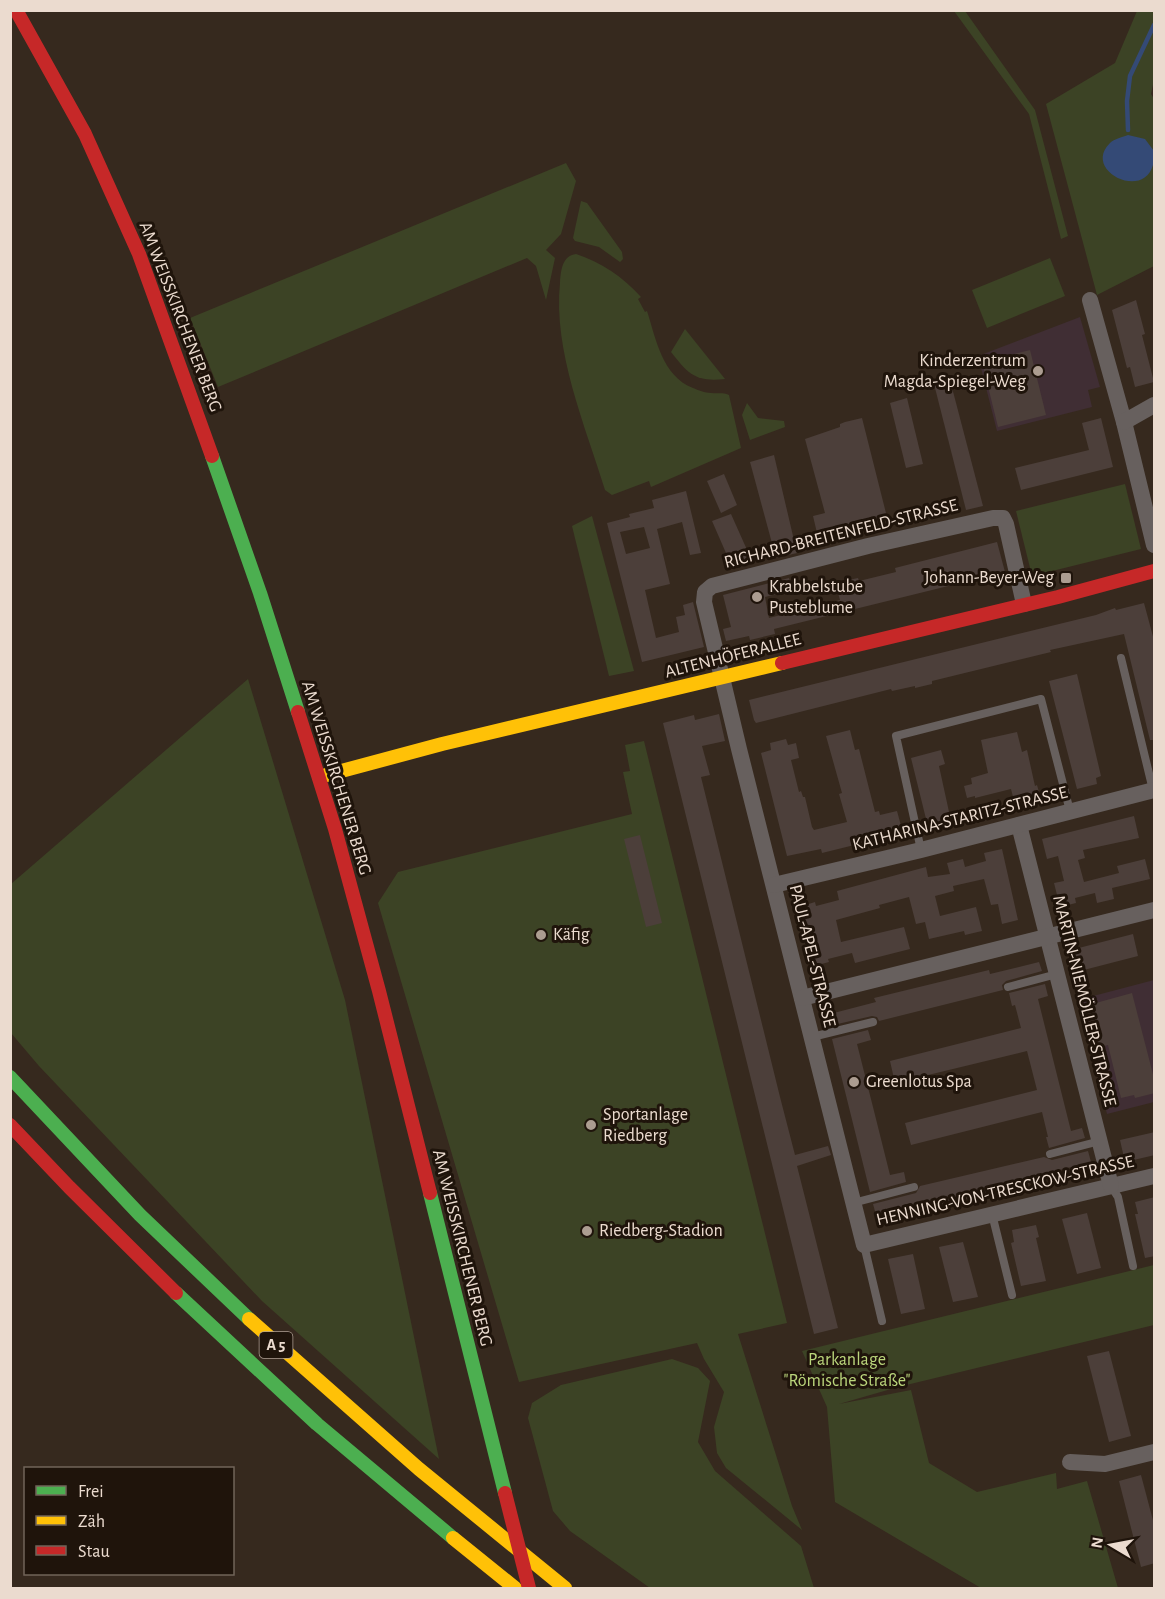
<svg xmlns="http://www.w3.org/2000/svg" width="1165" height="1599" viewBox="0 0 1165 1599" font-family="'Alegreya Sans',sans-serif">
<style>
.education{fill:#402e34}
.green{fill:#3c4325}
.water{fill:#344a76}
.lines{fill:none;stroke-linecap:round;stroke-linejoin:round}
.stream{stroke:#344a76;stroke-width:4.5}
.building{fill:#4c3f3a;fill-rule:evenodd}
.lane{stroke:#67605e;stroke-width:8}
.street{stroke:#67605e;stroke-width:16}
.fast{stroke:#4caf50;stroke-width:14}
.slow{stroke:#ffc107;stroke-width:14}
.jam{stroke:#c62828;stroke-width:14}
.jam-bridge{stroke:#c62828;stroke-width:14}
.poi-dot{fill:#ac9d91;stroke:#1f140b;stroke-width:2}
.labels{text-anchor:middle;dominant-baseline:central;stroke-width:6;stroke-linejoin:round;paint-order:stroke}
.shield{fill:#1f140b;stroke:#ae9f94;stroke-width:1.5}
.shield-label{font-size:16px;font-weight:bold;fill:#ebdbcf}
.street-label{font-size:18px;fill:#ebdbcf;stroke:#1f140b}
.poi-label{font-size:18px;fill:#ebdbcf;stroke:#1f140b;text-anchor:start}
.park-label{font-size:18px;fill:#bbd67c;stroke:#1f140b}
</style>
<rect width="100%" height="100%" fill="#36291e"/>
<!-- education -->
<g class="education">
<path d="M1080 317 1100 387 1088 390 1092 407 997 431 978 356Z"/>
<path d="M1154 980V1102L1107 1114 1078 1000Z"/>
</g>
<!-- green -->
<g class="green">
<path d="M954 11H965L1035 110 1068 236 1061 239 1029 114Z"/>
<path d="M1137 11H1154V80L1151 94 1154 99V266L1097 295 1046 104 1115 63Z"/>
<path d="M566 163 576 181 561 234 546 250 555 258 546 300 536 266 527 258 218 387 190 318Z"/>
<path d="M581 201 587 203 622 252 623 259 620 262 599 247 575 241 573 238Z"/>
<path d="M576 254C602 263 622 276 641 297L638 299 645 312 647 311C656 339 662 376 693 388 698 390 705 393 711 393 718 394 722 392 729 395L741 448 651 487 649 481 612 495 605 490C585 425 553 351 560 283 561 270 562 256 576 254Z"/>
<path d="M1050 258 1065 296 987 328 972 290Z"/>
<path d="M685 329 725 379C696 382 689 375 671 352Z"/>
<path d="M747 403 758 418 784 421 785 427 750 440 742 415Z"/>
<path d="M1125 484 1141 549 1032 576 1016 511Z"/>
<path d="M592 516 634 671 609 676 572 526Z"/>
<path d="M248 679 345 1000 439 1459 262 1301 39 1066 11 1033V884Z"/>
<path d="M644 741 787 1323 738 1334 792 1506 802 1530 726 1468 717 1453 714 1427 724 1392 704 1359 697 1343 519 1382 378 903 398 872 632 814 623 772 630 771 625 745Z"/>
<path d="M1154 1265V1325L898 1387 839 1404 911 1390 929 1463 977 1492 1056 1473 1057 1489 1087 1481 1118 1588H981L835 1502 827 1407 802 1351Z"/>
<path d="M672 1359 698 1368 710 1381 698 1442 715 1471 801 1546 814 1588H650L570 1531 553 1511 528 1418 532 1403 561 1385Z"/>
</g>
<!-- water -->
<path class="water" d="M1128 135 1145 139 1154 151C1154 155 1154 161 1153 165 1143 201 1082 170 1110 143 1114 139 1123 137 1128 135Z"/>
<g class="lines">
<!-- stream -->
<path class="stream" d="M1128 130 1127 101 1130 76 1154 25"/>
</g>
<!-- building -->
<g class="building">
<path d="M1136 300 1145 334 1142 335 1154 382 1135 387 1130 367 1127 368 1112 310Z"/>
<path d="M1030 350 1046 415 998 427 982 362Z"/>
<path d="M950 380 983 506 966 510 934 384Z"/>
<path d="M907 398 923 464 906 468 890 403Z"/>
<path d="M862 418 890 529 873 533 871 523 865 524 864 520 817 533 813 516 825 513 805 439 840 427V424L845 422Z"/>
<path d="M1101 418 1113 467 1021 490 1015 468 1089 450 1082 423Z"/>
<path d="M774 455 797 553 776 558 750 462Z"/>
<path d="M724 474 737 505 721 513 707 481Z"/>
<path d="M686 491 701 553 690 555 682 522 657 529 670 584 645 590 656 638 679 632 676 617 685 615 683 605 693 602 704 647 642 662 607 523 630 517 629 514 654 508 652 500ZM644 527 650 548 626 554 620 532Z"/>
<path d="M731 514 752 561 733 569 712 521Z"/>
<path d="M997 542 1005 572 774 629 775 634 750 640 749 636 726 641 723 629 731 627 723 595 789 578 792 590 765 597 769 618 840 600 835 583 858 578 859 581 896 572 895 568Z"/>
<path d="M1144 603 1155 644V740H1150L1124 634 1050 650 1051 652 932 681V684L915 688V686L892 691 891 689 756 723 754 720 749 700 1096 615 1115 608 1116 610Z"/>
<path d="M1077 674 1101 776 1096 778 1097 784 1077 789 1049 681Z"/>
<path d="M719 714 725 741 702 746 710 775 701 777 780 1097 795 1155 828 1146 831 1155 797 1166 838 1328 814 1334 663 723 694 715 695 720Z"/>
<path d="M850 730 855 750 859 749 875 812 879 811 880 815 897 811 903 833 822 853 821 849 787 856 761 753 771 750 770 743 786 739 788 745 796 743 799 758 791 760 799 792 801 791 803 797H805L812 827 814 830 847 822 839 794 842 793 826 736Z"/>
<path d="M1017 732 1022 752 1027 750 1035 786 1037 785 1041 799 1015 805 1011 789 975 798V796L967 798 964 786 972 784 971 778 988 773 981 740Z"/>
<path d="M941 750 945 764 939 766 951 821 928 827 911 758Z"/>
<path d="M1134 816 1139 838 1083 850 1085 858 1078 860 1084 882 1119 873 1117 866 1145 859 1150 879 1112 888 1114 899 1097 903 1095 893 1075 898 1076 903 1060 907 1054 883 1064 881 1058 856 1047 859 1042 839Z"/>
<path d="M640 835 662 923 646 927 624 839Z"/>
<path d="M1002 849 1018 920 1002 924 998 904 991 905 984 879 953 886 954 891 935 896 940 916 976 907 982 931 965 935 964 931 929 939 925 922 916 924 909 897 879 905 880 908 836 920 841 942 904 927 910 949 855 963 852 953 828 959 829 962 814 966 799 907 815 902 816 906 839 900 837 891 926 867 928 877 950 874 947 863 963 859 965 867 986 861 984 853Z"/>
<path d="M1133 934 1138 956 1076 972 1071 950Z"/>
<path d="M1039 962 1042 971 1006 981 1002 985 1003 990 879 1021 877 1017 872 1016 829 1026 826 1015 876 1002 874 998 989 970 990 974Z"/>
<path d="M1045 984 1048 996 1038 999 1071 1131 1082 1128 1085 1138 1049 1148 1046 1137H1048L1042 1112 911 1145 905 1123 1037 1090 1027 1051 895 1083 890 1061 1021 1028 1015 1005 1012 1006 1009 993Z"/>
<path d="M1132 993 1155 1082V1093L1135 1098 1134 1095 1121 1098 1108 1045 1096 1048 1085 1006Z"/>
<path d="M868 1030 871 1040 857 1044 874 1111 890 1175 904 1172 906 1182 870 1192 832 1039Z"/>
<path d="M1155 1132V1155L1125 1162 1120 1140Z"/>
<path d="M1088 1151 1091 1162 1040 1175 1041 1181 926 1208 925 1203 876 1215 873 1204 916 1193 920 1186 1044 1157 1052 1160Z"/>
<path d="M1155 1197V1256L1145 1258 1135 1214H1138L1135 1202Z"/>
<path d="M1087 1213 1101 1268 1077 1274 1062 1219Z"/>
<path d="M1036 1225 1039 1237 1036 1238 1046 1281 1021 1286 1011 1243 1014 1242 1012 1230Z"/>
<path d="M963 1242 978 1297 953 1302 939 1247Z"/>
<path d="M913 1254 925 1309 901 1314 888 1259Z"/>
<path d="M1109 1351 1131 1436 1109 1442 1087 1356Z"/>
<path d="M1141 1475 1155 1528V1563L1141 1567 1119 1481Z"/>
</g>
<g class="lines">
<!-- lane -->
<g class="lane">
<path d="M1121 658 1153 790"/>
<path d="M921 850 896 736 1041 699 1070 811"/>
<path d="M1008 987 1057 974"/>
<path d="M812 1037 873 1022"/>
<path d="M1050 1154 1100 1141"/>
<path d="M1111 1186 1118 1197 1133 1266"/>
<path d="M853 1203 914 1187"/>
<path d="M992 1214 1012 1295"/>
<path d="M864 1245 882 1321"/>
</g>
<!-- street -->
<g class="street">
<path d="M1090 300 1124 422 1154 545"/>
<path d="M1124 422 1154 405"/>
<path d="M1024 604 1006 524 1003 518H993L868 546 712 586 705 592 704 602 739 749 864 1245 1154 1176"/>
<path d="M1019 825 1111 1186"/>
<path d="M774 885 921 850 1154 790"/>
<path d="M802 998 1154 910"/>
<path d="M1070 1462 1105 1464 1154 1452"/>
</g>
<!-- fast -->
<g class="fast">
<path d="M212 456 260 593 298 712"/>
<path d="M10 1077 140 1215 249 1319"/>
<path d="M430 1193 505 1493"/>
<path d="M176 1293 317 1424 453 1538"/>
</g>
<!-- slow -->
<g class="slow">
<path d="M319 777 442 744 782 663"/>
<path d="M249 1319 419 1469 565 1588"/>
<path d="M453 1538 515 1588"/>
</g>
<!-- jam -->
<g class="jam">
<path d="M16 10 85 134 139 254 212 456"/>
<path d="M782 663 1058 597 1154 571"/>
<path d="M298 712 335 829 379 991 430 1193"/>
<path d="M10 1125 69 1187 176 1293"/>
</g>
<!-- jam-bridge -->
<path class="jam-bridge" d="M505 1493 529 1588"/>
</g>
<!-- markers -->
<g class="poi-dot">
<circle cx="1038" cy="371" r="6"/>
<rect x="1060" y="572" width="12" height="12" rx="3"/>
<circle cx="757" cy="597" r="6"/>
<circle cx="541" cy="935" r="6"/>
<circle cx="854" cy="1082" r="6"/>
<circle cx="591" cy="1125" r="6"/>
<circle cx="587" cy="1231" r="6"/>
</g>
<g class="labels">
<!-- shield labels -->
<rect class="shield" x="259.5" y="1332" width="33" height="26" rx="4.5"/>
<g class="shield-label">
<text x="276" y="1345">A 5</text>
</g>
<!-- street labels -->
<g class="street-label">
<text transform="translate(180 317) rotate(69)">AM WEISSKIRCHENER BERG</text>
<text transform="translate(841 534) rotate(-14)">RICHARD-BREITENFELD-STRASSE</text>
<text transform="translate(733 656) rotate(-14)">ALTENHÖFERALLEE</text>
<text transform="translate(336 778) rotate(73)">AM WEISSKIRCHENER BERG</text>
<text transform="translate(960 819) rotate(-14)">KATHARINA-STARITZ-STRASSE</text>
<text transform="translate(812 956) rotate(76)">PAUL-APEL-STRASSE</text>
<text transform="translate(1084 1001) rotate(76)">MARTIN-NIEMÖLLER-STRASSE</text>
<text transform="translate(1005 1191) rotate(-13)">HENNING-VON-TRESCKOW-STRASSE</text>
<text transform="translate(462 1248) rotate(76)">AM WEISSKIRCHENER BERG</text>
</g>
<!-- poi labels -->
<g class="poi-label">
<text x="1026" y="361" text-anchor="end">Kinderzentrum<tspan x="1026" dy="21">Magda-Spiegel-Weg</tspan></text>
<text x="1054" y="578" text-anchor="end">Johann-Beyer-Weg</text>
<text x="769" y="587">Krabbelstube<tspan x="769" dy="21">Pusteblume</tspan></text>
<text x="553" y="935">Käfig</text>
<text x="866" y="1082">Greenlotus Spa</text>
<text x="603" y="1115">Sportanlage<tspan x="603" dy="21">Riedberg</tspan></text>
<text x="599" y="1231">Riedberg-Stadion</text>
</g>
<!-- park labels -->
<g class="park-label">
<text x="847" y="1360">Parkanlage<tspan x="847" dy="21">"Römische Straße"</tspan></text>
</g>
</g>
<!-- border -->
<rect width="1165" height="1599" fill="none" stroke="#ebdbcf" stroke-width="24"/>
<!-- legend -->
<rect x="24" y="1467" width="210" height="108" fill="#1f140b" stroke="#716459" stroke-width="1.5"/>
<rect x="36" y="1486" width="30" height="9" fill="#4caf50" stroke="#716459" stroke-width="1.5"/>
<text x="78" y="1497" font-size="18" fill="#ebdbcf">Frei</text>
<rect x="36" y="1516" width="30" height="9" fill="#ffc107" stroke="#716459" stroke-width="1.5"/>
<text x="78" y="1527" font-size="18" fill="#ebdbcf">Zäh</text>
<rect x="36" y="1546" width="30" height="9" fill="#c62828" stroke="#716459" stroke-width="1.5"/>
<text x="78" y="1557" font-size="18" fill="#ebdbcf">Stau</text>
<!-- north arrow -->
<g transform="translate(1111 1545) rotate(280)" stroke="#1f140b" stroke-width="4.5" paint-order="stroke">
<path d="M0-4.5L10 22L0 15L-10 22Z" fill="#ebdbcf"/>
<text y="-9" font-size="16" font-weight="bold" text-anchor="middle" fill="#ebdbcf">N</text>
</g>
</svg>
